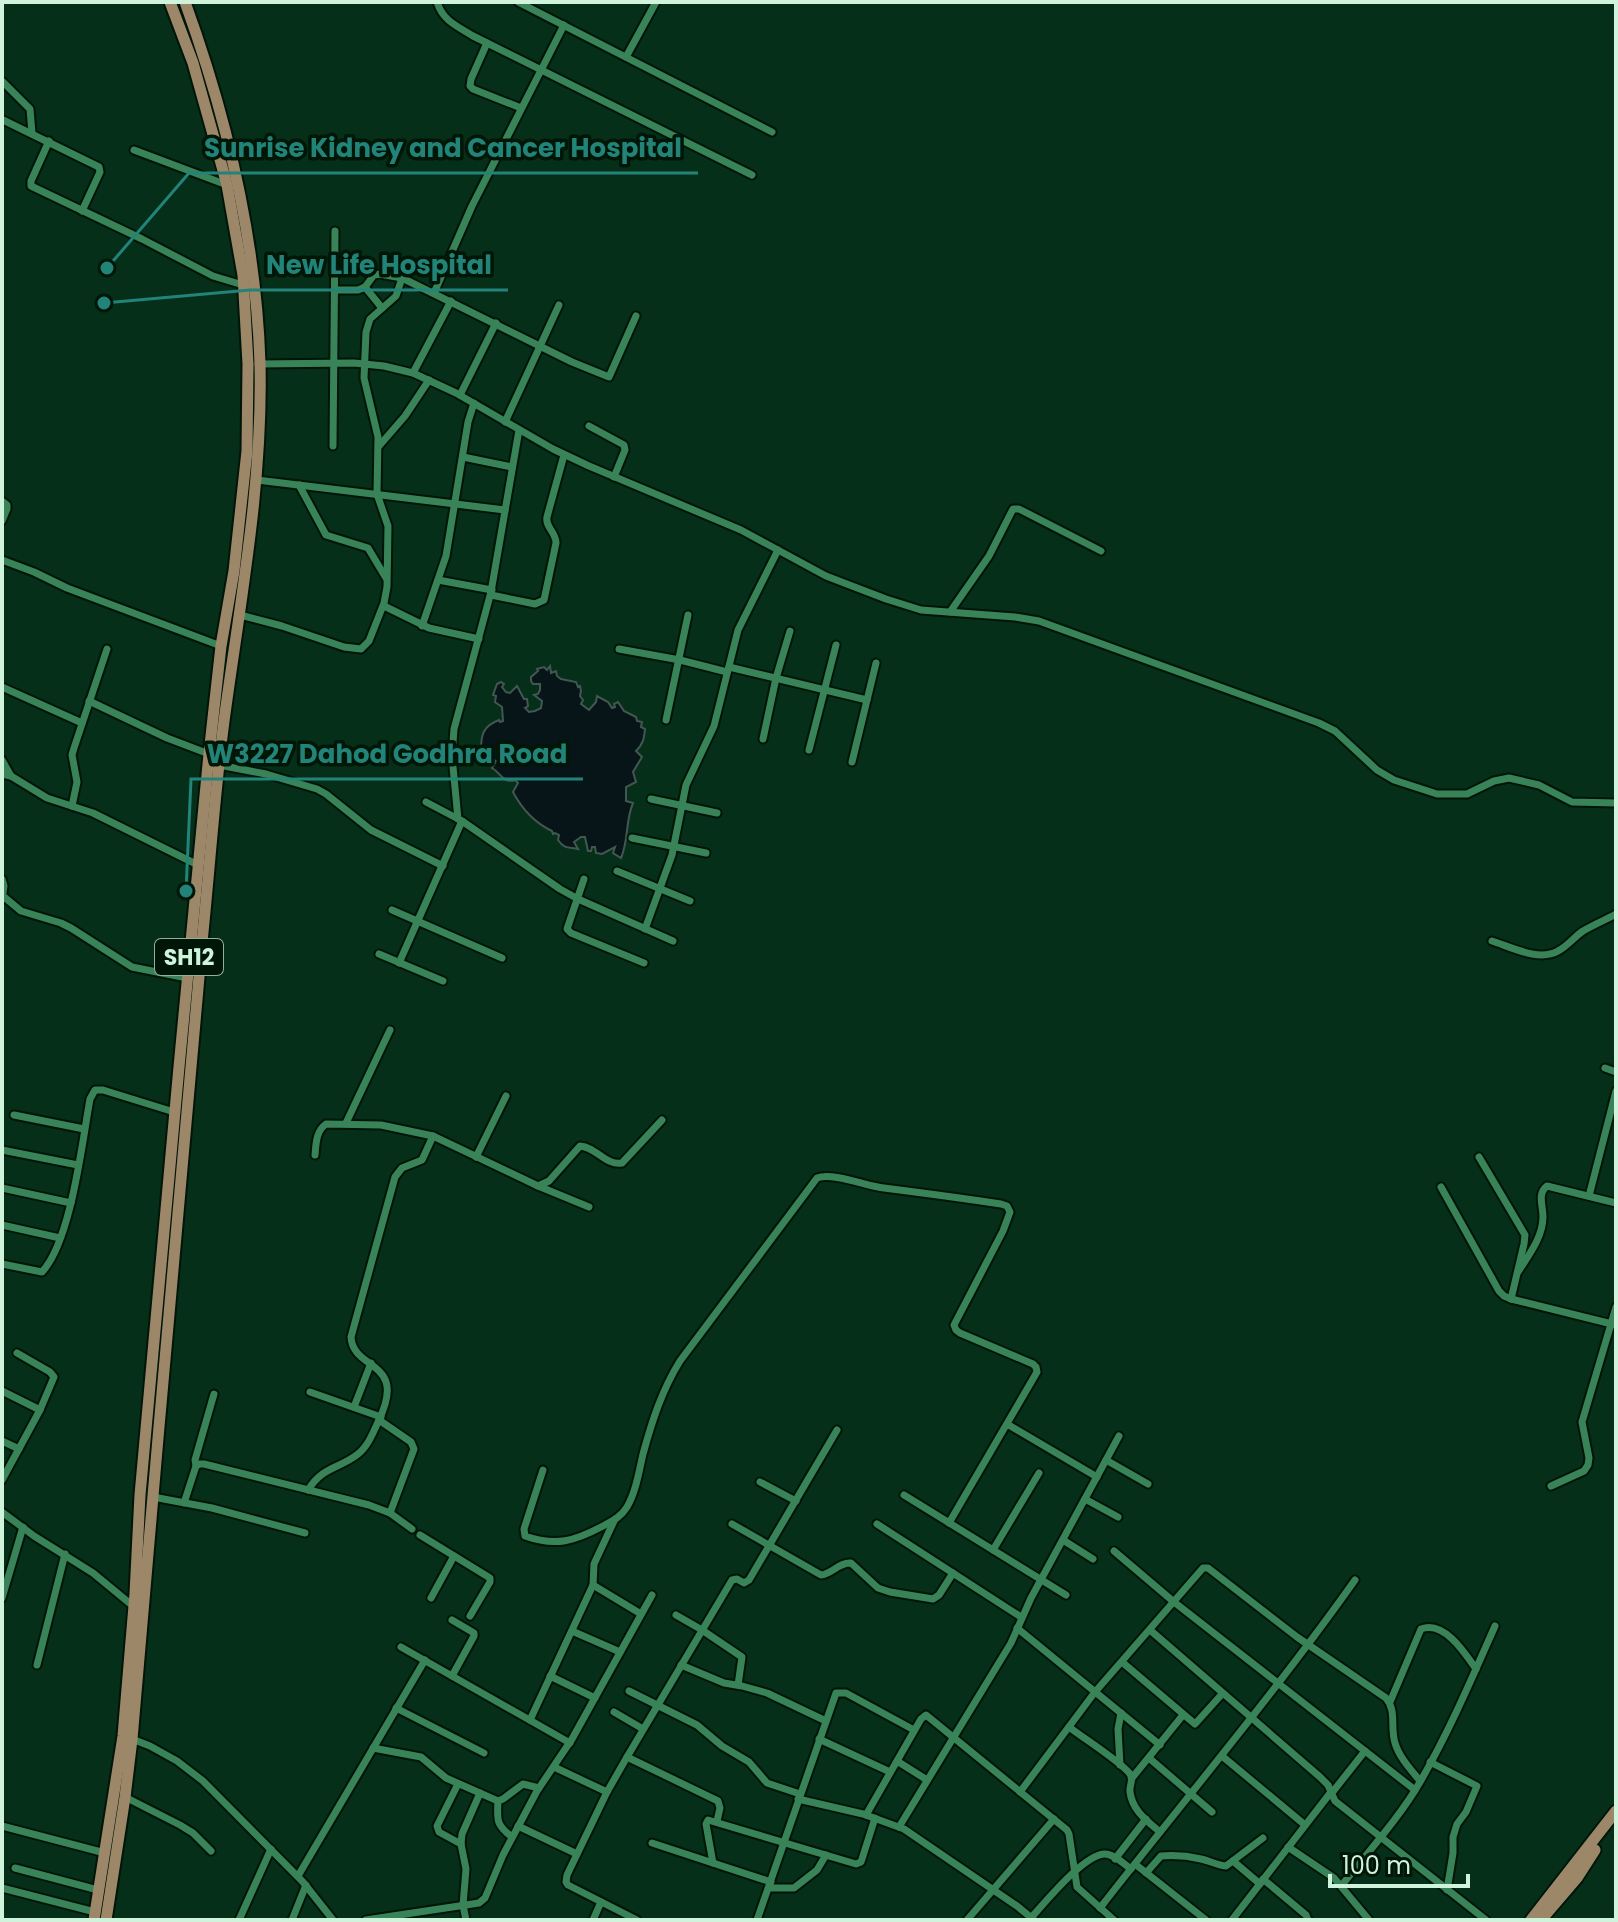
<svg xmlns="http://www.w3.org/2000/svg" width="1618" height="1922" viewBox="0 0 1618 1922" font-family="Poppins,sans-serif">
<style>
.water{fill:#071418;stroke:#435752;stroke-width:2}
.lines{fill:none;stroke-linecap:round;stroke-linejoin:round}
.minor-casing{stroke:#011508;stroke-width:11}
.primary-casing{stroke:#011508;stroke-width:15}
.minor{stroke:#398358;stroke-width:7}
.primary{stroke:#9d8769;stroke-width:11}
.labels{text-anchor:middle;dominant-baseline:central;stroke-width:7;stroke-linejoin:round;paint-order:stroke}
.shield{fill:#001606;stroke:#91b19b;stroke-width:2}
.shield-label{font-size:22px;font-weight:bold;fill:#cff4db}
.leader{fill:none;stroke:#228379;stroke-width:3}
.callout-dot{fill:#228379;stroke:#001606;stroke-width:3}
.callout-label{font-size:26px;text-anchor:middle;font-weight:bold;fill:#228379;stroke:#001606;stroke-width:7;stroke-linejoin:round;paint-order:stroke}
</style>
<rect width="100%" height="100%" fill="#062f1a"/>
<!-- water -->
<path class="water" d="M550 666 551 673 556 671 557 676 561 679 576 682 578 687 580 686 581 691 580 696 583 700 581 704 589 710 596 702 597 696 608 702 612 708 615 707 614 704 618 702 624 711 636 717 637 721 642 722 641 727 645 729C644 739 643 744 636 751L642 757 633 772 636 782 626 787V801L633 803C625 822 629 839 621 858L613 853 615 847 602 854 596 853 595 847H592L591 851H588L585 837H581L574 842 578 849C569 847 564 849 558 840L559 835 555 833 553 834 552 831C535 823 522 809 513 792L518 783 515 780C503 784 501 773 492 768L496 761 489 757 485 749H481C481 735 483 726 499 720L500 722 503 721 502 707 495 702 496 696 493 695 497 684 501 682 504 684 502 687 506 692 510 693 517 686 524 699H527L528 706 525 708 529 712 535 711 541 708 542 701 534 695 538 694 540 690V684H533L531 681V677L538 671 537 669 544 667 547 670Z"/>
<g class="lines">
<defs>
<g id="minor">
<path d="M437 2C443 21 457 26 473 36L752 175"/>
<path d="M518 2 772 132"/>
<path d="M487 43 471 79 470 86 473 89 521 108"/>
<path d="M626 57 656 2"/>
<path d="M2 81 30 109 32 133"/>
<path d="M3 120 99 167 100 172 82 211"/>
<path d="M49 141 31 181V186L142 239 213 276 243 285"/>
<path d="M134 150 227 185"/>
<path d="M365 287 382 308"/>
<path d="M334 290H358L365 287 374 275 380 274 402 278 572 362 609 377 636 316"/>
<path d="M434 293 472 206 564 25"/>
<path d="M258 364 354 363 384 366 413 373 456 393 553 449 589 466 741 530 826 576 886 599 921 610 1015 617 1039 621 1319 723 1335 731 1377 770 1394 780 1437 794H1467L1494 781 1509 778 1539 785 1572 802 1616 803"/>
<path d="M413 373 451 301"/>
<path d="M460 395 496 323"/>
<path d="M505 422 559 305"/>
<path d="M589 426 624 445 625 450 614 477"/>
<path d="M333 446 335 231"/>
<path d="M379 446 405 416 429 380"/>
<path d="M463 457 512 467"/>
<path d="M257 480 505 510"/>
<path d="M299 485 326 535 368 548 386 578"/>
<path d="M2 501 7 505V509L2 521"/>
<path d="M2 560 34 572 67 588 221 646"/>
<path d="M438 580 492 590"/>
<path d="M491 595 535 604 544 600 556 543C556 532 545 527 547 517L564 455"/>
<path d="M384 606 429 628 479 639"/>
<path d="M950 612 989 556 1013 509H1019L1101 551"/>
<path d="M240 615 282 626 344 647 361 649 369 641 384 603 387 587 388 526 377 494 378 437 364 378 366 332 370 319 396 296 402 278"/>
<path d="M422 626 446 556 468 422 474 403"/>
<path d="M619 649 680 660 727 672"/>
<path d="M729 667 867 700"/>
<path d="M2 687 82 723"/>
<path d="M89 701 167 738 209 754"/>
<path d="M666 720 688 615"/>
<path d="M763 739 776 678 790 631"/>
<path d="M809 750 836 645"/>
<path d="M2 760 11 776"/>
<path d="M852 762 876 663"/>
<path d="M219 765 266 774 317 789 326 794 371 830 443 866"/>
<path d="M2 774 11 776 47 798 93 813 198 865"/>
<path d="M651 799 717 813"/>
<path d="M426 802 462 821 560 889 578 899 673 941"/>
<path d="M72 806 77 782 72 755 74 748 107 649"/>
<path d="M458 819 452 756 454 729 491 592 519 430"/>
<path d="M632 838 706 853"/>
<path d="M617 871 690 901"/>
<path d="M2 879 4 886 2 899"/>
<path d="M584 879 567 929 571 933 644 963"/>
<path d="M3 896 21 911 61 923 71 928 132 967 187 978"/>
<path d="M392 910 502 958"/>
<path d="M645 929 672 855 686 785 714 726 738 630 778 550"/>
<path d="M1492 941C1511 947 1539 962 1558 951 1568 946 1574 937 1583 931 1593 925 1605 920 1616 914"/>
<path d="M379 954 443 981"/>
<path d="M399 963 462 821"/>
<path d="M1605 1068 1616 1072"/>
<path d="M14 1115 84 1129"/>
<path d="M346 1123 390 1030"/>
<path d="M2 1150 78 1165"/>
<path d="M315 1155C316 1144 316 1131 326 1124L381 1125 433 1136 538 1186 549 1181 580 1146C596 1147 606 1166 622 1163L662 1120"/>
<path d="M476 1157 506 1096"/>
<path d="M1479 1157 1525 1235 1524 1244 1511 1299"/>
<path d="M538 1186 589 1207"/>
<path d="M1441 1187 1499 1291 1504 1296 1511 1299 1616 1325"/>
<path d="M2 1188 71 1203"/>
<path d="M1589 1196 1616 1091"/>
<path d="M2 1225 60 1238"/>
<path d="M2 1264 42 1272C71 1241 82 1143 90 1099L95 1090H103L174 1112"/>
<path d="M1518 1272C1528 1256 1543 1237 1543 1217 1543 1205 1537 1194 1547 1186L1616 1203"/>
<path d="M2 1391 40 1410"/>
<path d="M310 1392 381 1417"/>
<path d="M354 1407 371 1363"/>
<path d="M379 1420 411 1442 414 1449 390 1513"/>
<path d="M1007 1424 1097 1477"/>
<path d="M2 1441 19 1449"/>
<path d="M1106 1460 1148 1484"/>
<path d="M196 1466 195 1460 214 1394"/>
<path d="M543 1470 524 1529 525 1536C556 1547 575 1541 603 1526 612 1521 621 1517 627 1507 636 1492 639 1471 643 1454 652 1421 662 1390 680 1361L817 1178C833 1172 866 1186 884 1188 923 1193 962 1198 1001 1204L1007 1206 1010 1212 1003 1231 954 1325 956 1330 960 1333 1033 1364 1036 1367 1037 1372 949 1523"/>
<path d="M2 1480 40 1410 54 1377 50 1372 17 1353"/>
<path d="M760 1482 796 1501"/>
<path d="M1551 1486 1584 1471 1588 1465 1589 1458 1582 1422 1616 1307"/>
<path d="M308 1490C323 1466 339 1469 358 1454 368 1446 373 1433 378 1422 409 1359 353 1372 351 1337L395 1177 402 1168 422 1160 433 1136"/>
<path d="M904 1495 1066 1595"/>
<path d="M153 1497 212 1508 305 1533"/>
<path d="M1085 1499 1118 1517"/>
<path d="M184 1503 196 1466 199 1464H204L369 1505 390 1513 412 1529"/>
<path d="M2 1512 34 1536 93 1573 133 1606"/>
<path d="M732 1524 821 1575C832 1574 839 1562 851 1563L878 1588 890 1592 933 1599 939 1595 953 1573"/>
<path d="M877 1524 1021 1617"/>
<path d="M420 1535 490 1578V1582L470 1616"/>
<path d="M1063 1540 1093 1559"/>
<path d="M993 1550 1039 1473"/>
<path d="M1114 1551 1174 1602 1415 1790"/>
<path d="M593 1585 641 1614"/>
<path d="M2 1598 23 1527"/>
<path d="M431 1598 454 1556"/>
<path d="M676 1615 702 1630 742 1657 738 1685"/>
<path d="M1017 1628 1160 1745"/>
<path d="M1150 1630 1320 1777 1328 1785 1335 1801 1486 1920"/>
<path d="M572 1631 620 1652"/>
<path d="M401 1647 570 1743"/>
<path d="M1122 1662 1195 1724 1222 1694"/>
<path d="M37 1665 65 1554"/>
<path d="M681 1665 724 1683 742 1686 767 1693 826 1721"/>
<path d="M452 1676 474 1636V1633L452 1620"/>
<path d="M550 1676 595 1698"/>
<path d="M629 1691 697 1725 722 1746 749 1762 767 1783 800 1794"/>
<path d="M1390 1702 1421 1629C1444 1620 1465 1653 1476 1669"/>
<path d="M396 1708 484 1753"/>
<path d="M614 1712 643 1729"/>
<path d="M530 1720 593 1585 594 1564 614 1521"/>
<path d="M1069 1727C1083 1738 1120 1761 1130 1774 1134 1781 1129 1785 1130 1792 1132 1810 1147 1821 1160 1832"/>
<path d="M132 1739 150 1746 177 1761 203 1781 303 1882 333 1920"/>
<path d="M819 1739 890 1772"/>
<path d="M373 1748 421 1757 446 1778 498 1801 503 1799 523 1784 539 1788"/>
<path d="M1222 1756 1305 1825"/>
<path d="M627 1757 718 1801 720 1808 717 1821"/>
<path d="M1149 1758 1212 1812"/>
<path d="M897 1761 927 1780"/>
<path d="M1430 1762 1477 1786 1466 1812 1457 1824 1453 1837V1853L1447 1890"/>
<path d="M1120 1765 1118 1729 1121 1713"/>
<path d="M554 1767 607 1792"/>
<path d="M1132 1778 1183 1715"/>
<path d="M458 1784 437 1826 439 1832 461 1844"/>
<path d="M1020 1792 1095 1692 1203 1568H1208L1297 1637 1386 1698C1397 1711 1390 1727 1395 1743 1399 1757 1411 1770 1420 1781"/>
<path d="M1331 1794 1365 1751"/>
<path d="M125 1797 180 1825 193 1833 211 1851"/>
<path d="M798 1799 863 1814 904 1829 1017 1906 1034 1920"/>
<path d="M498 1801C497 1820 496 1825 512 1837"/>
<path d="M866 1815 921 1719 926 1715 1067 1830 1069 1834 1077 1887 1114 1920"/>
<path d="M2 1826 105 1853"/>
<path d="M518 1826 577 1854"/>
<path d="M899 1827 1011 1643 1031 1598 1119 1436"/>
<path d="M652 1843 771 1882"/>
<path d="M1288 1847 1334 1878 1369 1920"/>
<path d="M1115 1859 1146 1819"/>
<path d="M1233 1861 1260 1884"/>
<path d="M713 1863 706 1824 708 1820 856 1864 861 1862 862 1859 875 1818"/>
<path d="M1135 1864 1206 1920"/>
<path d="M15 1868 98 1890"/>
<path d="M1146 1873 1161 1856C1174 1855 1188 1856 1201 1859 1210 1861 1217 1865 1226 1866L1263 1838"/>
<path d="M298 1876 425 1660"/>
<path d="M1263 1879 1306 1915 1308 1920"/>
<path d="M1342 1885C1368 1852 1400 1817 1420 1782 1449 1732 1472 1678 1495 1626"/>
<path d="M2 1888 95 1912"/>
<path d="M769 1888H794L817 1870 826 1855"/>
<path d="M1100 1908C1185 1799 1275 1693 1355 1580"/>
<path d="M239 1920 271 1849"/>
<path d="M292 1920 306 1885"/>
<path d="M366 1920 479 1903 485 1898 503 1855 537 1791 572 1739 652 1595"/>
<path d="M466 1920 463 1905 466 1869 461 1844 462 1834 480 1793"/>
<path d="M593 1920 601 1902"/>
<path d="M637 1920 568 1885 566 1882 567 1875 607 1792 627 1757 732 1580 737 1579 744 1583 749 1580 837 1430"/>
<path d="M757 1920 836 1693H846L914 1730"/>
<path d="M967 1920 1054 1819"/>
<path d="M1029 1920C1044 1904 1082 1856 1104 1854 1113 1853 1124 1864 1131 1869"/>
<path d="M1232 1920 1331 1792"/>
</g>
<g id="primary">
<path d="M94 1920 123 1736 135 1594 140 1495 179 1067 209 754 221 646 234 571 247 451 248 364 243 275 227 185 221 163 193 63 170 2"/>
<path d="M106 1920 125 1797 132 1739C156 1470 177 1201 203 932 210 862 215 791 224 721 240 602 263 484 260 363 256 239 227 118 185 2"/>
<path d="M1531 1920 1616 1811"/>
<path d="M1541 1920 1577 1878 1595 1850"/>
</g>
</defs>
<!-- minor casing -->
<use href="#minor" class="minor-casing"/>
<!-- primary casing -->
<use href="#primary" class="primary-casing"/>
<!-- minor -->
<use href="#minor" class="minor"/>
<!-- primary -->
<use href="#primary" class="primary"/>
</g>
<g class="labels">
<!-- shield labels -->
<rect class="shield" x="155" y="939" width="68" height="36" rx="6"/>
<g class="shield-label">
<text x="189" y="957">SH12</text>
</g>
</g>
<!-- callouts -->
<path class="leader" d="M107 268L189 173H698M104 303L250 290H508M186 891L191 779H583"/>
<g class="callout-dot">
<circle cx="107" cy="268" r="8"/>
<circle cx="104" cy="303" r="8"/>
<circle cx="186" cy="891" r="8"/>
</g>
<g class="callout-label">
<text x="443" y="157">Sunrise Kidney and Cancer Hospital</text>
<text x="379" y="274">New Life Hospital</text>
<text x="387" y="763">W3227 Dahod Godhra Road</text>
</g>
<!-- border -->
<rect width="1618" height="1922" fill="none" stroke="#cff4db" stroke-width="8"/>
<!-- scale -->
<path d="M1330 1874v12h138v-12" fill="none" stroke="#cff4db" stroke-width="4"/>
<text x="1342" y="1874" font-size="24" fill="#cff4db" stroke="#001606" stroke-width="6" paint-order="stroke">100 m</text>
</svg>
